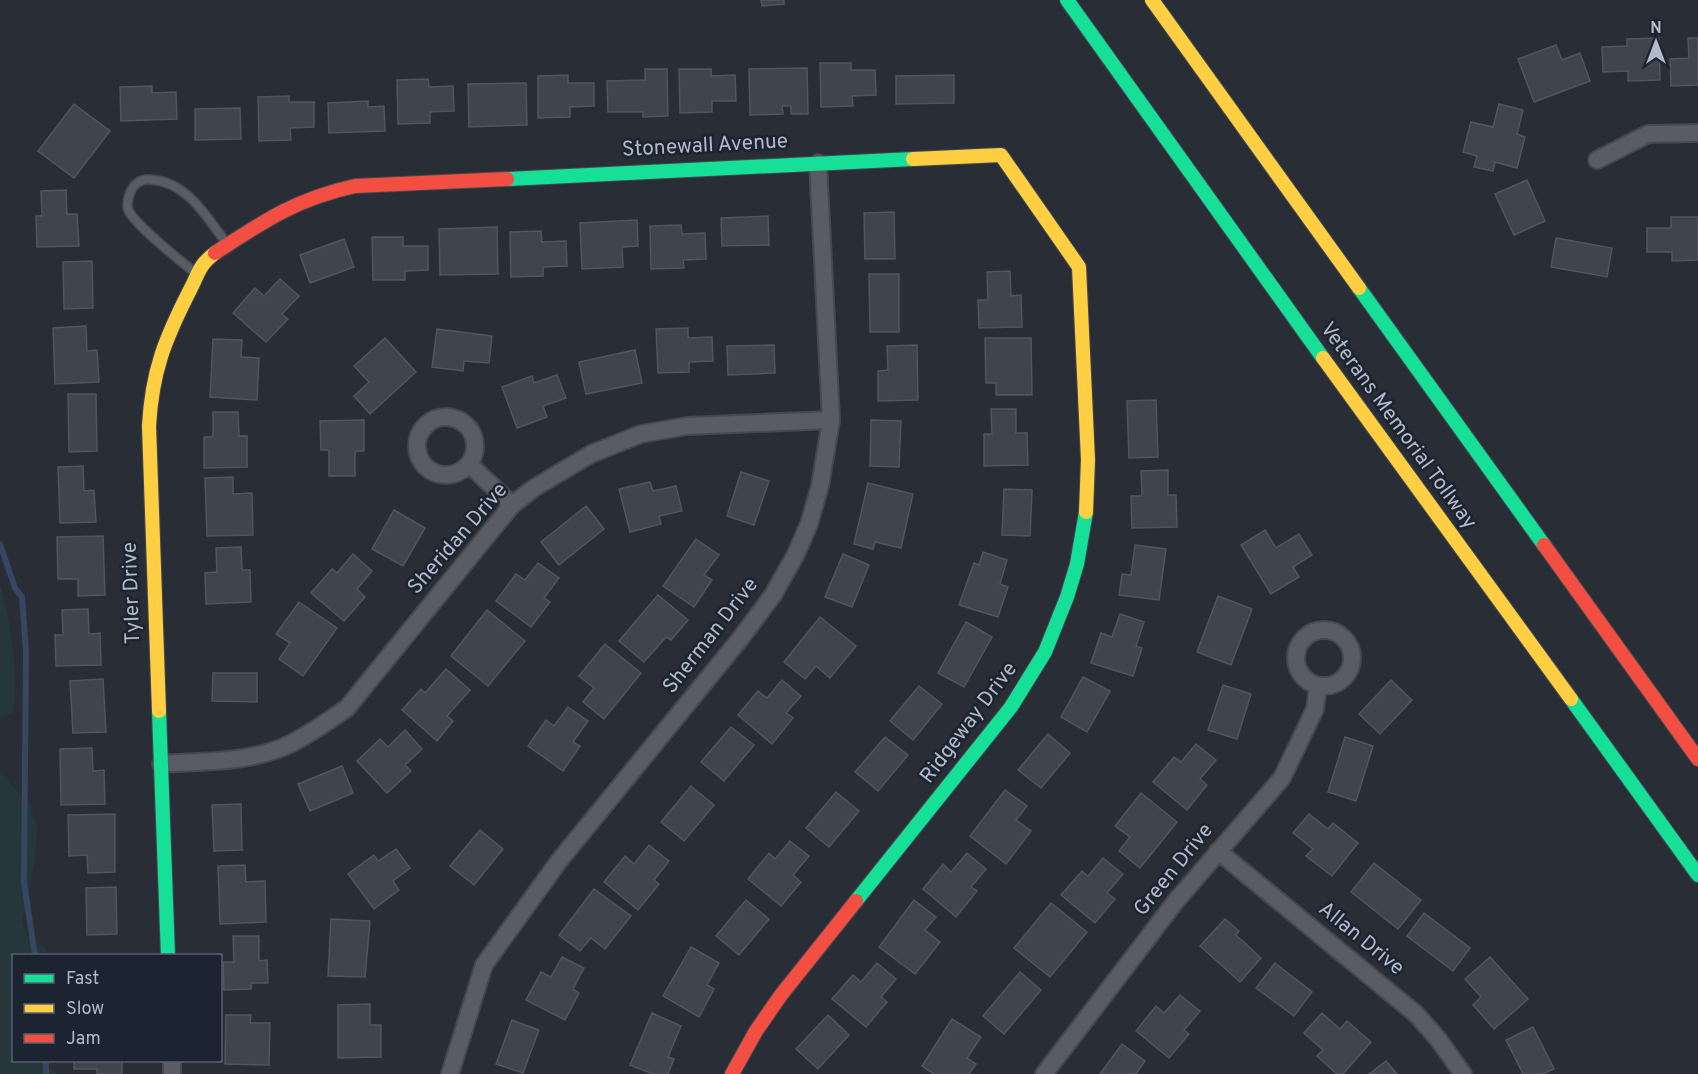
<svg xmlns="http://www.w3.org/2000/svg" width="1698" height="1074" viewBox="0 0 1698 1074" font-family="Overpass,sans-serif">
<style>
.green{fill:#26373c}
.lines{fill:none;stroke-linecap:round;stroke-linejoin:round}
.stream{stroke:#374661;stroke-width:6}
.building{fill:#40444c;stroke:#51555d;stroke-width:1.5}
.lane-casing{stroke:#45484f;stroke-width:11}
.street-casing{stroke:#45484f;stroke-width:20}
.fast-casing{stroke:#45484f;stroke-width:16}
.slow-casing{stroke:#45484f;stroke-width:16}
.jam-casing{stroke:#45484f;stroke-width:16}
.lane{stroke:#595c64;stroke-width:8}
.street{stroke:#595c64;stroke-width:16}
.fast{stroke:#16e098;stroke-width:14}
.slow{stroke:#ffcf43;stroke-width:14}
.jam{stroke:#f24e42;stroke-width:14}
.labels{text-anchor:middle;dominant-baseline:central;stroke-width:5;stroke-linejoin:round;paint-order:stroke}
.street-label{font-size:21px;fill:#b2b9c7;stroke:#1c2331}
</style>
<rect width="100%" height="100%" fill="#292d36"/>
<!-- green -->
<g class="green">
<path d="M0 584C11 625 19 671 13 713L0 718Z"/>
<path d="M0 771 13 787 30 805 37 828 35 863 22 922 27 937 44 946 48 955 14 956V1060L38 1061 56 1072 57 1074H0Z"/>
</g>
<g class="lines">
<!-- stream -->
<g class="stream">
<path d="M0 544 15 588 22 597 26 652 24 882 35 956"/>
<path d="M46 1074V1060"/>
</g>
</g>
<!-- building -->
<g class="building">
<path d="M761 0H784V4L762 6Z"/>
<path d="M1659 38 1660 80 1628 81V71L1603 72 1602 47 1627 46V39Z"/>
<path d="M1688 38H1698V85L1671 86 1670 59 1689 58Z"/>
<path d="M1556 45 1562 60 1580 53 1590 81 1534 102 1518 59Z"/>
<path d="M820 63H851V70H875L876 95 852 96 853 106 821 107Z"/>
<path d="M807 68 808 114H791V106H782L783 114 750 115 749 69Z"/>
<path d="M645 69H667L668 116 643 117V112H608L607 81 645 80Z"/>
<path d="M679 69H711V76L735 75 736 101H712V112L680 113Z"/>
<path d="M568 75V83H594V106L570 107V117L538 118V76Z"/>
<path d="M954 75V103L896 104V76Z"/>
<path d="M428 79 429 87 453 86 454 111 430 112V123L398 124 397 80Z"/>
<path d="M526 83 527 125 469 127 468 84Z"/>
<path d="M152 86V93L176 92 177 119 121 121 120 87Z"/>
<path d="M289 96V102H314V127L290 128 291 140 259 141 258 97Z"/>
<path d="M368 101V107L384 106 385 131 329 133 328 103Z"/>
<path d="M74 104 110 131 74 178 38 151Z"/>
<path d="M1499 104 1523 110 1517 134 1525 137 1517 168 1495 162 1493 171 1474 167 1477 156 1463 152 1471 122 1493 127Z"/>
<path d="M240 108 241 139 195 140V109Z"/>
<path d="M1527 180 1545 221 1514 235 1495 194Z"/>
<path d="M66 190 67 214H77L79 246 37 247 36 216H42L41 191Z"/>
<path d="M894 212 895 259H865L864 213Z"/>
<path d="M768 216 769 245 722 246 721 218Z"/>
<path d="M1671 217H1698V260L1672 261V252H1647V228H1671Z"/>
<path d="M637 220 638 246 622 247 623 267 582 269 580 223Z"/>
<path d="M681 225 682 234 705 233 706 259 683 260 684 268 651 269 650 226Z"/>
<path d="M497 227 498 274 440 275 439 229Z"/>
<path d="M541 231 542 242 566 241 567 266 543 267V276L511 277 510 232Z"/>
<path d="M372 237H403V246H428V270L405 271V280H373Z"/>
<path d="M1556 238 1612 248 1607 277 1551 267Z"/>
<path d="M344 239 354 267 310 283 300 255Z"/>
<path d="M92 261 93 308 64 309 63 262Z"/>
<path d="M1010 271 1011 296 1021 295 1022 327 979 328 978 300H988L987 272Z"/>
<path d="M869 274H899V332H870Z"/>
<path d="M280 279 299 296 282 314 288 319 266 342 233 313 255 288 264 296Z"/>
<path d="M86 326 87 351 97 350 99 382 55 384 53 328Z"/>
<path d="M688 328V338L712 337 713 361 689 362V372L658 373 656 329Z"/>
<path d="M437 329 492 336 489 363 464 361 463 371 432 367Z"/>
<path d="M385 338 416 372 370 414 354 396 369 382 354 366Z"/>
<path d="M985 338H1031L1032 395H996V383H986Z"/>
<path d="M213 339 242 340 241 357 259 358 257 400 210 397Z"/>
<path d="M774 345 775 373 728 375 727 346Z"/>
<path d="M917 345 918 400 878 401V371L888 370 887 346Z"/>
<path d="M635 350 642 383 586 394 579 362Z"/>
<path d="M557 375 566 398 543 406 547 417 517 428 502 387 532 376 534 383Z"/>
<path d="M68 394H96L97 451 69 452Z"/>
<path d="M1156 400 1158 457 1129 458 1127 401Z"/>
<path d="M991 409H1016V433H1027L1028 465 984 466V434H992Z"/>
<path d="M213 412H238L239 436H247V467L204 468V437H213Z"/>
<path d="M364 420V451H355V476H329V450H321L320 421Z"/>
<path d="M871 420 901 421 899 467 870 466Z"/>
<path d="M83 466 84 491 94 490 96 522 60 523 58 467Z"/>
<path d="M1168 470V495H1176L1177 527 1132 528 1131 496H1142L1141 471Z"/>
<path d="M741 472 769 481 754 525 727 516Z"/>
<path d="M233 477V494L252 493 253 535 207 536 205 478Z"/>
<path d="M650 482 653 491 676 486 682 511 659 516 661 524 630 532 619 489Z"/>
<path d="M868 483 913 494 901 548 875 542 873 549 854 544Z"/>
<path d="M1004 489 1032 490 1030 536 1002 535Z"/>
<path d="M586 506 604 529 559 565 541 542Z"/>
<path d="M394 510 425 528 403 566 372 549Z"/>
<path d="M1265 530 1276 548 1299 534 1312 555 1293 567 1299 577 1271 594 1241 545Z"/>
<path d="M103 536 105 595 78 596V579H58L57 537Z"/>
<path d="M696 539 719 555 704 575 712 580 694 607 663 586Z"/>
<path d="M1135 545 1166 549 1159 600 1119 595 1122 574 1131 575Z"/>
<path d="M241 547 242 570H250L251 602 206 604 205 573 217 572 216 548Z"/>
<path d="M983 552 1007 560 1000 584 1008 587 998 617 959 605 974 563 979 565Z"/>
<path d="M353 554 372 571 357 589 365 597 344 621 311 593 332 569 337 573Z"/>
<path d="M843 554 869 565 852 607 825 597Z"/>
<path d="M538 563 559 578 544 598 550 602 531 627 496 601 516 574 525 580Z"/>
<path d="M658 595 688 620 671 640 666 637 644 662 619 641Z"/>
<path d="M1218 596 1252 609 1231 665 1197 652Z"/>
<path d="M299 602 337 628 303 676 279 659 290 643 276 634Z"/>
<path d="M88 609 89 634 100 633 101 665 56 666 55 635H63L62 610Z"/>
<path d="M487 610 525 641 488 686 451 656Z"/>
<path d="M1120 614 1144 622 1136 646 1142 648 1133 676 1091 663 1101 633 1112 637Z"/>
<path d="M820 617 856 646 830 678 816 666 805 679 784 662Z"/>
<path d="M966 622 992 637 964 687 938 673Z"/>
<path d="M605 644 641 673 604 719 583 702 594 688 579 676Z"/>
<path d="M446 669 470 690 447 716 453 721 437 741 402 710 421 689 425 693Z"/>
<path d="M213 673H257V702L212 701Z"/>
<path d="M1083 677 1110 691 1087 732 1061 717Z"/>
<path d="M103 679 106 732 73 733 70 681Z"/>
<path d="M782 680 801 696 786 713 793 718 772 744 738 715 758 691 767 698Z"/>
<path d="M1391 680 1412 700 1380 734 1359 714Z"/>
<path d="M1223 685 1251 694 1237 739 1208 730Z"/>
<path d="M919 686 942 704 913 740 890 721Z"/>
<path d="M568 707 588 721 573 742 580 746 563 771 528 746 546 720 554 726Z"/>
<path d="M731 727 754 745 724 781 701 762Z"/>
<path d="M405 730 422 749 405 765 411 771 387 793 357 761 380 739 388 747Z"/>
<path d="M1048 734 1070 753 1041 788 1018 770Z"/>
<path d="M885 737 908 755 878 791 855 772Z"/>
<path d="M1345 737 1373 746 1356 801 1328 792Z"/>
<path d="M1196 744 1216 760 1200 779 1207 785 1187 810 1153 782 1174 757 1181 762Z"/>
<path d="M92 748 93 771 104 770 105 804 61 805 60 749Z"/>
<path d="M342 766 353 793 310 811 298 784Z"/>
<path d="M691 786 714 805 684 841 661 822Z"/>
<path d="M1005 790 1027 806 1016 820 1031 831 1006 864 970 836Z"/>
<path d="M836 792 859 811 829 847 806 828Z"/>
<path d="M1141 793 1177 822 1140 868 1119 851 1130 837 1115 826Z"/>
<path d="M241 804 242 850 214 851 212 805Z"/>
<path d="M115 814V872L88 873 87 855 69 856 68 815Z"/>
<path d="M1309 814 1328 829 1333 823 1358 843 1332 876 1306 856 1313 849 1293 833Z"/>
<path d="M480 830 503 849 474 885 450 866Z"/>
<path d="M790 841 809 856 793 875 801 882 781 906 748 879 769 853 775 859Z"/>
<path d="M649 845 669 861 654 880 659 884 638 910 604 882 625 856 634 864Z"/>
<path d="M396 849 410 868 393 881 399 890 374 909 348 874 374 855 378 861Z"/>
<path d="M967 853 986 869 971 887 977 891 956 917 923 889 943 864 951 872Z"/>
<path d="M1103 858 1123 874 1107 893 1115 899 1095 923 1061 895 1082 871 1088 876Z"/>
<path d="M1374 863 1421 900 1398 929 1351 892Z"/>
<path d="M245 865 246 882 265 881 266 922 220 924 218 866Z"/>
<path d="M116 887 117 934 87 935 86 888Z"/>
<path d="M594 889 631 916 605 949 591 938 580 951 559 935Z"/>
<path d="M746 900 769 919 739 955 716 936Z"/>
<path d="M914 900 936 917 925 930 940 942 915 974 879 947Z"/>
<path d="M1051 903 1087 932 1050 977 1014 948Z"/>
<path d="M1424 913 1470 948 1453 971 1407 936Z"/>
<path d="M331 919 370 921 365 977 328 976Z"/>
<path d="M1225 919 1239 931 1236 935 1261 958 1240 982 1200 946Z"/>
<path d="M233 936H259V961L267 960 268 983H251V989L224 990 223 962H234Z"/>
<path d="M691 947 719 963 707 985 714 989 699 1017 663 996Z"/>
<path d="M562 957 584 968 573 989 579 993 565 1020 526 1000 541 972 551 977Z"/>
<path d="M1490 957 1528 999 1494 1029 1473 1005 1481 997 1465 979Z"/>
<path d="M877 963 896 979 881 997 887 1002 866 1027 832 999 853 975 861 982Z"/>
<path d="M1275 963 1312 992 1294 1016 1256 988Z"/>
<path d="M1020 972 1041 990 1004 1034 983 1016Z"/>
<path d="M1180 995 1200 1011 1184 1030 1189 1034 1169 1058 1136 1031 1156 1006 1164 1013Z"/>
<path d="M370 1004V1025H381V1057L338 1058V1005Z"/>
<path d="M652 1013 681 1026 668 1057 674 1059 668 1074H653L630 1065Z"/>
<path d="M1322 1013 1340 1029 1347 1021 1371 1042 1343 1074H1337L1317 1056 1323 1050 1304 1033Z"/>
<path d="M226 1015H251L250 1023H270L269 1065 225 1064Z"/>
<path d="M828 1015 849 1035 818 1069 796 1049Z"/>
<path d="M952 1019 981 1037 967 1058 976 1064 969 1074H934L922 1066Z"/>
<path d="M512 1020 539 1030 523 1073 496 1064Z"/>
<path d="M1533 1027 1554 1069 1543 1074H1523L1506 1040Z"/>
<path d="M1122 1044 1145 1061 1136 1074H1100Z"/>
<path d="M74 1060H122V1074H97V1069H74Z"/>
<path d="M1386 1061 1397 1074H1369Z"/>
</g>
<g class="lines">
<defs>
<path id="lane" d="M194 272C180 260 133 224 128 209 126 201 131 188 136 184 142 179 147 179 154 180 188 183 208 219 227 244"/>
<g id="street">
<path d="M1597 160 1648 134 1698 133"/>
<circle cx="446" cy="446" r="29"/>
<path d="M469 464 512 505"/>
<circle cx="1324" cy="658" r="28"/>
<path d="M161 764C203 761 249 763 288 745 309 735 328 721 347 708L512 505 534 488 591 454 641 434 687 426 831 420"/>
<path d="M1218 851 1416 1014 1438 1039 1463 1074"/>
<path d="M172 1060V1074"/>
<path d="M450 1074 484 965 559 861 740 639 773 595 796 554 809 524 820 486 831 420 818 163"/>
<path d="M1044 1074 1176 901 1282 778 1315 709 1318 686"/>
</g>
<g id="fast">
<path d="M1067 0 1323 358"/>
<path d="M507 179 913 159"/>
<path d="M1359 288 1544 545"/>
<path d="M1571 699 1698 875"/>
<path d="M159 711 168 956"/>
<path d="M856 901 1011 707 1045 652 1067 597 1077 564 1086 512"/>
</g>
<g id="slow">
<path d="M1152 0 1359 288"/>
<path d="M913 159 1001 155 1079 267 1088 460 1086 512"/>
<path d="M1323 358 1571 699"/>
<path d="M159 711 149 426C152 371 165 339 190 290 199 273 198 266 215 253"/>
</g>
<g id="jam">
<path d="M215 253C264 221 296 199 355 186L507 179"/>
<path d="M1544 545 1698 759"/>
<path d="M732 1074 756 1031 781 995 856 901"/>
</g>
</defs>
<!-- lane casing -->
<use href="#lane" class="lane-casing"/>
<!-- street casing -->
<use href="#street" class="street-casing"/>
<!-- fast casing -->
<use href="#fast" class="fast-casing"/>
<!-- slow casing -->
<use href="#slow" class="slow-casing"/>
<!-- jam casing -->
<use href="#jam" class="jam-casing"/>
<!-- lane -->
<use href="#lane" class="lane"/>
<!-- street -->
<use href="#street" class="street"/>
<!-- fast -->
<use href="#fast" class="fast"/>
<!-- slow -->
<use href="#slow" class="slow"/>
<!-- jam -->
<use href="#jam" class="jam"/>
</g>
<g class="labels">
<!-- street labels -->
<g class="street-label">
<text transform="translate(705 146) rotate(-3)">Stonewall Avenue</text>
<text transform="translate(1398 426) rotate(54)">Veterans Memorial Tollway</text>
<text transform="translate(458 539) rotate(-49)">Sheridan Drive</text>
<text transform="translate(132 593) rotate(-92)">Tyler Drive</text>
<text transform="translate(711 636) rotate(-52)">Sherman Drive</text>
<text transform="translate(969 723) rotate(-53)">Ridgeway Drive</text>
<text transform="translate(1174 870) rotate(-51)">Green Drive</text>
<text transform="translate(1361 939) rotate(39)">Allan Drive</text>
</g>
</g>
<!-- legend -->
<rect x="12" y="954" width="210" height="108" fill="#1c2331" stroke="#585f6d" stroke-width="1.5"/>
<rect x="24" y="974" width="30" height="9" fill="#16e098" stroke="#585f6d" stroke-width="1.5"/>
<text x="66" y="984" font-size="18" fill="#b2b9c7">Fast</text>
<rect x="24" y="1004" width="30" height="9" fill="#ffcf43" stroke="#585f6d" stroke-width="1.5"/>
<text x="66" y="1014" font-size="18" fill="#b2b9c7">Slow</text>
<rect x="24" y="1034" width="30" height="9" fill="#f24e42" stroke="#585f6d" stroke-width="1.5"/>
<text x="66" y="1044" font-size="18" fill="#b2b9c7">Jam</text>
<!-- north arrow -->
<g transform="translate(1656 42)" stroke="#1c2331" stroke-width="4.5" paint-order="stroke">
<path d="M0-4.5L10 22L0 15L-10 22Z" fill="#b2b9c7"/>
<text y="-9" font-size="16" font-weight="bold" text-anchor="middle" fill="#b2b9c7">N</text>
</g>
</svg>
